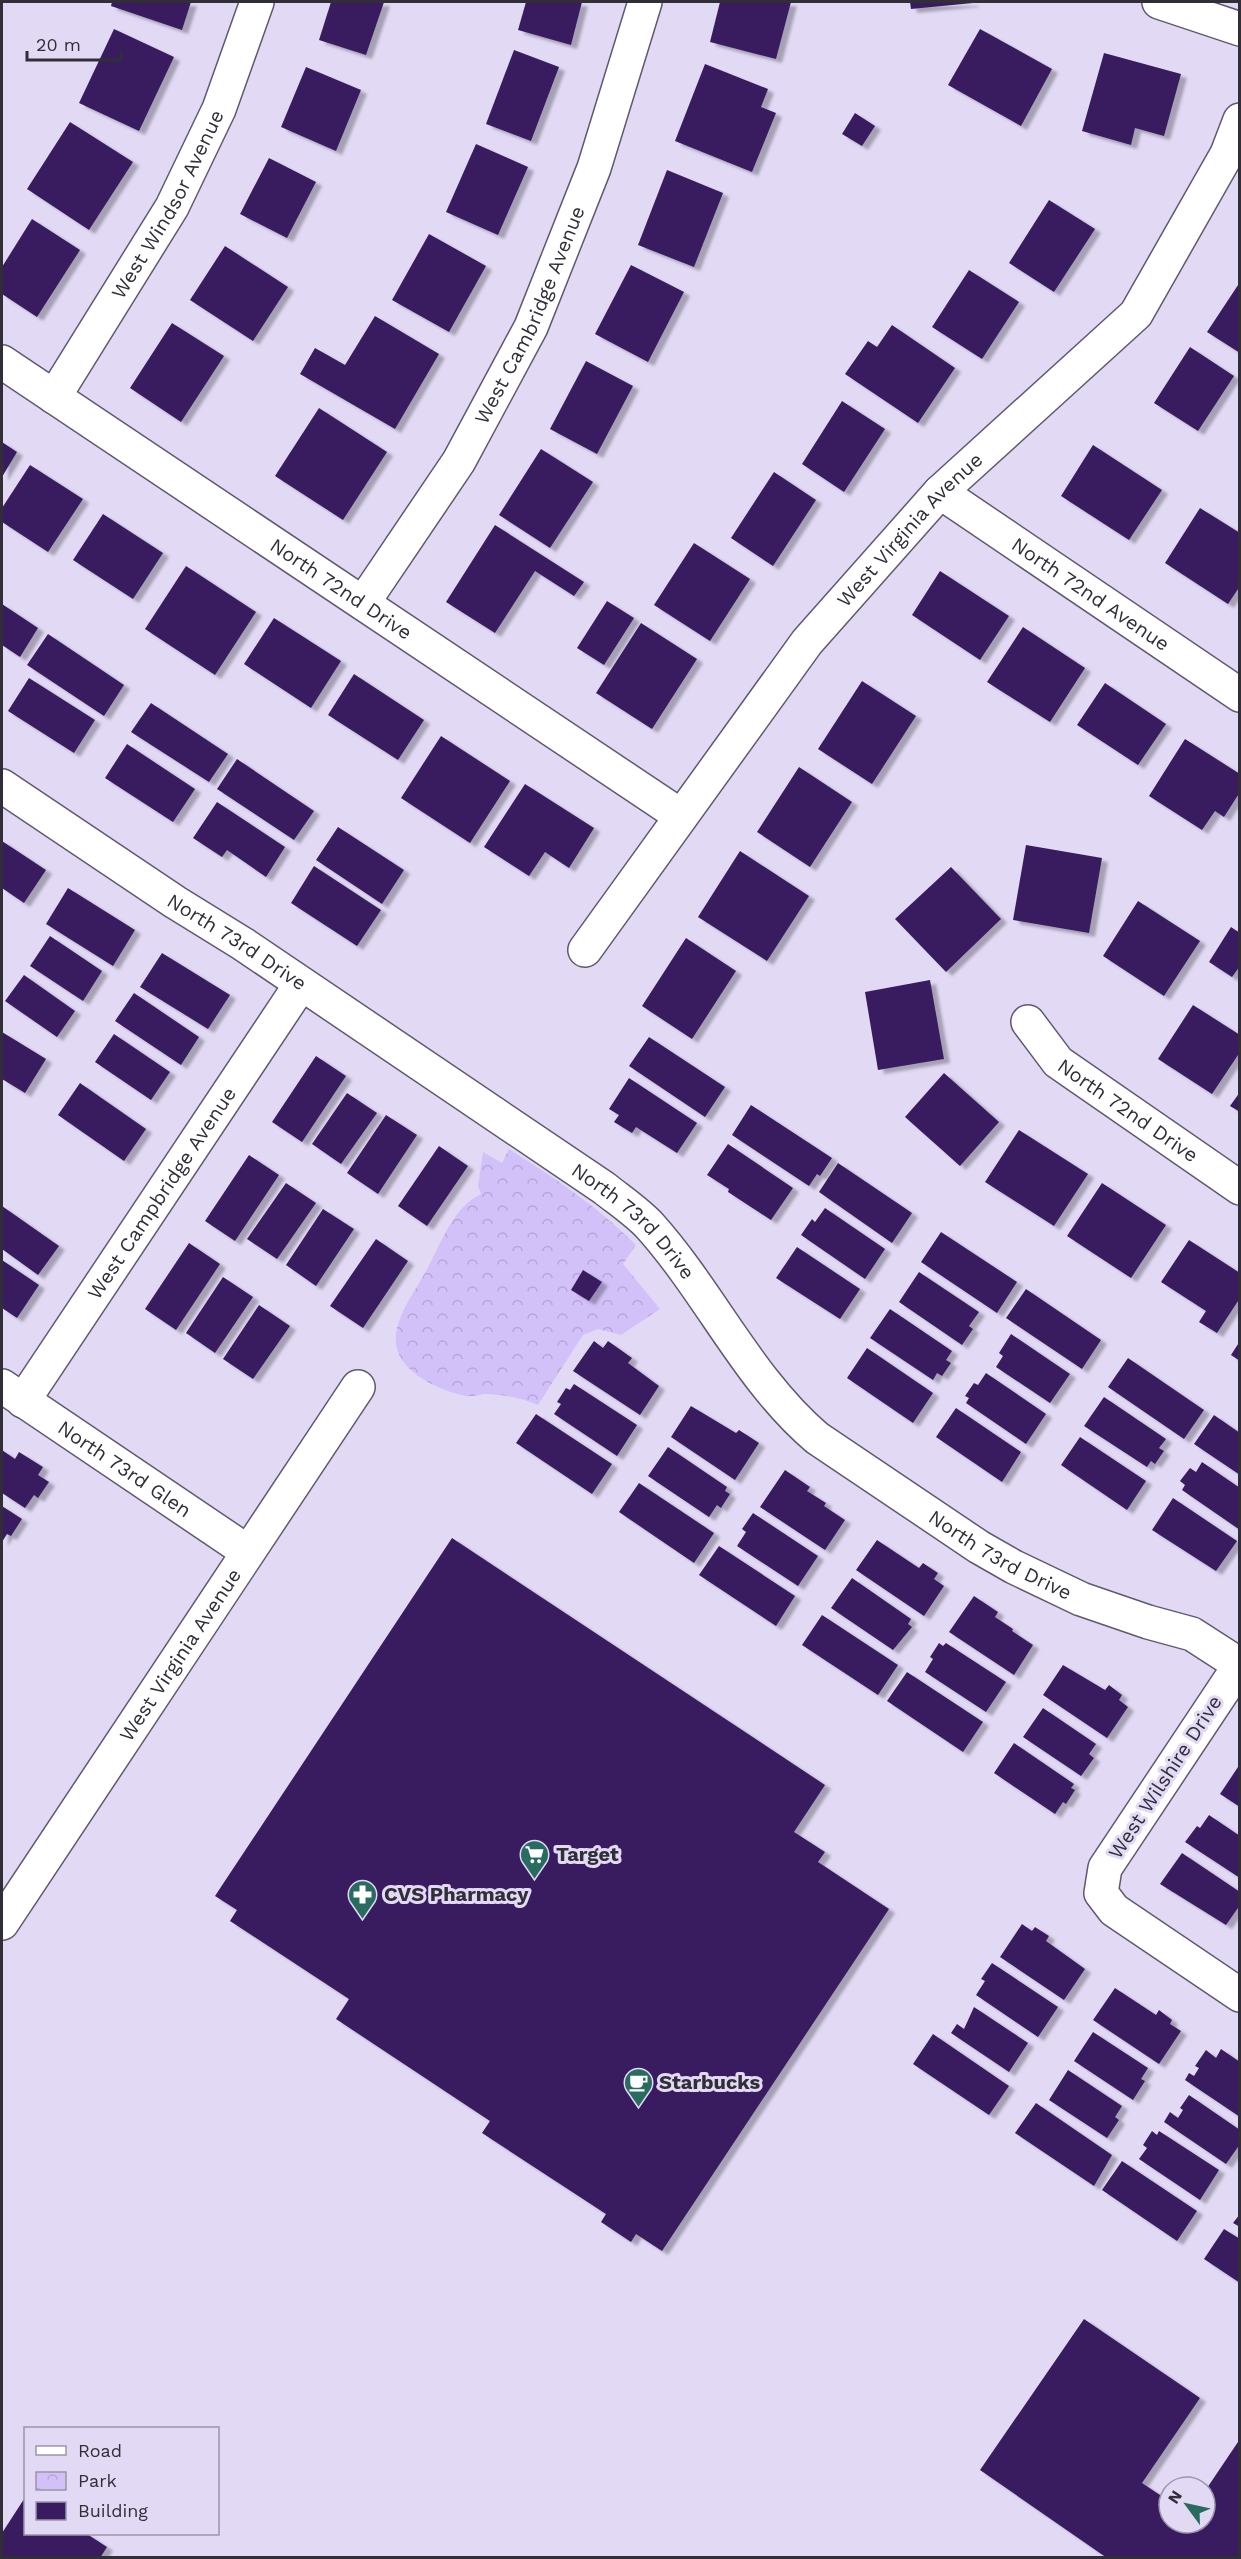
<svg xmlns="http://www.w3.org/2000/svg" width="1241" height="2559" viewBox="0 0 1241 2559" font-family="'Work Sans',sans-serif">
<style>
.park{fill:url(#park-crowns)}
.building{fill:#381c5f;filter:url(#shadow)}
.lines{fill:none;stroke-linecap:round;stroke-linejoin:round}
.minor-casing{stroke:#5f596f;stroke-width:36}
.minor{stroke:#fff;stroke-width:33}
.labels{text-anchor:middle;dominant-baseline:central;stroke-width:6;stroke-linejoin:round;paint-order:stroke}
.street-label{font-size:20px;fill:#312e38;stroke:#e2daf5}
.poi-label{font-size:20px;font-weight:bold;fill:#312e38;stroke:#e2daf5;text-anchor:start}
</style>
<defs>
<pattern id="park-crowns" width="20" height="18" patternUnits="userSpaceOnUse" patternTransform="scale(1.5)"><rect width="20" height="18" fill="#d2c1f8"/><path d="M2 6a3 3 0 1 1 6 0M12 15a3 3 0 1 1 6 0" fill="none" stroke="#b5a6d5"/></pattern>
<filter id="shadow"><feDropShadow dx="6" dy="4" stdDeviation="1.5" flood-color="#0004"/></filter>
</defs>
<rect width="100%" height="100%" fill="#e2daf5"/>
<!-- park -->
<path class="park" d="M509 1149C555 1178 598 1207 636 1245L623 1264 660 1309 621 1335 598 1329 583 1335 538 1405C521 1398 502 1394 484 1394 478 1395 472 1397 466 1396 441 1391 401 1374 396 1345 393 1322 411 1297 422 1278 440 1249 449 1210 481 1194L478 1186 483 1152 502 1163Z"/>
<!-- building -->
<g class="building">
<path d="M112 2H191L182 30 111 6Z"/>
<path d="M331 2H384L366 55 319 40Z"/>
<path d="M526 2H582L571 45 518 30Z"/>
<path d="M720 2H791L776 59 710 42Z"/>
<path d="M910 2H973V3L911 9Z"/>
<path d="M114 29 174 57 139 131 79 103Z"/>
<path d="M980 29 1052 69 1021 126 948 85Z"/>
<path d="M514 50 559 67 531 141 486 124Z"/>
<path d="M1104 53 1181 74 1164 136 1135 128 1131 145 1082 131Z"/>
<path d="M705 64 768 89 761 107 776 113 752 172 675 141Z"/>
<path d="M306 67 361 90 336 151 281 127Z"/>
<path d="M855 113 875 126 862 146 842 134Z"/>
<path d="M70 122 133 162 89 230 27 189Z"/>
<path d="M476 144 528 167 498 235 446 212Z"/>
<path d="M269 158 316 182 287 238 240 214Z"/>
<path d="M667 170 723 193 694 267 638 245Z"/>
<path d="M1049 200 1095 229 1054 292 1009 263Z"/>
<path d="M32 219 80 250 37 317 2 294V267Z"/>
<path d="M429 234 486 266 449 332 392 300Z"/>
<path d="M225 246 288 287 253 341 190 300Z"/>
<path d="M631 265 684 292 648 362 595 334Z"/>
<path d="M969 270 1019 302 982 359 932 327Z"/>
<path d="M1240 282V353L1207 332Z"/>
<path d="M375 316 439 354 395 429 300 374 315 348 345 365Z"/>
<path d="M172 323 224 356 181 422 130 388Z"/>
<path d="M892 325 955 368 918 423 845 374 868 341 877 347Z"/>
<path d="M1190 347 1234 376 1198 431 1154 403Z"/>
<path d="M586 361 633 386 597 454 550 429Z"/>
<path d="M842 401 885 429 844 492 802 464Z"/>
<path d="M319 408 387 452 343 520 275 476Z"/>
<path d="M2 442 17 452 2 477Z"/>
<path d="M1093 445 1162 490 1129 540 1061 496Z"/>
<path d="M541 449 593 482 550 548 499 515Z"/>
<path d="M30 465 83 499 48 552 2 522V508Z"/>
<path d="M774 472 816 500 773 566 731 538Z"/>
<path d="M1200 508 1240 533V586L1228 604 1165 563Z"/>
<path d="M103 514 163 553 133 599 73 560Z"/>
<path d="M495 525 584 582 574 596 535 571 495 633 446 602Z"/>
<path d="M694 543 750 579 710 641 654 605Z"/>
<path d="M186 566 256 612 215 675 145 629Z"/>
<path d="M940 571 1009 616 980 660 912 615Z"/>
<path d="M607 601 634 618 604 665 577 648Z"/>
<path d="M2 604 38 628 20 657 2 645Z"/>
<path d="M274 618 341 661 311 708 244 664Z"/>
<path d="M641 623 697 659 652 729 596 693Z"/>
<path d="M1023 627 1085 668 1050 722 987 682Z"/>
<path d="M48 634 124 685 104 716 27 665Z"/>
<path d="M354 674 424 720 398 760 328 715Z"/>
<path d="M29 678 95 720 74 753 8 711Z"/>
<path d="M862 681 916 716 872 784 818 749Z"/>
<path d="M1105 683 1166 724 1138 765 1077 725Z"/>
<path d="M151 703 228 754 209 782 131 732Z"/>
<path d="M441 736 510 781 470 843 401 798Z"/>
<path d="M1185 739 1240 774V792L1224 817 1215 811 1202 830 1149 796Z"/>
<path d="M127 744 195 789 173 822 105 778Z"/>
<path d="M237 759 314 811 294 840 217 789Z"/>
<path d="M799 767 852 802 810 867 757 832Z"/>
<path d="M525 784 594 828 569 868 545 852 529 876 484 847Z"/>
<path d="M217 802 285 847 266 877 227 850 222 857 193 838Z"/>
<path d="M338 827 404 870 382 904 316 860Z"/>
<path d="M2 841 46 870 24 903 2 888Z"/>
<path d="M1026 845 1102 858 1089 933 1013 920Z"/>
<path d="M740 851 809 896 767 961 698 917Z"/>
<path d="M314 866 381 910 357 946 291 903Z"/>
<path d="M951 867 1001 919 946 972 895 919Z"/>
<path d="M68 888 135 930 113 966 46 924Z"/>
<path d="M1138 901 1200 941 1164 996 1103 956Z"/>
<path d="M1231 927 1240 933V966L1232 977 1209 962Z"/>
<path d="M50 936 102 971 83 1001 30 966Z"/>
<path d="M686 938 736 971 692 1039 642 1006Z"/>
<path d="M162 953 230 995 208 1029 140 987Z"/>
<path d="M24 975 75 1011 57 1037 5 1001Z"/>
<path d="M930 980 944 1059 878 1070 865 992Z"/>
<path d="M134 993 199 1037 181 1065 115 1021Z"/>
<path d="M1193 1005 1240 1035V1052L1212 1094 1158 1059Z"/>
<path d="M2 1032 46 1059 25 1093 2 1079Z"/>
<path d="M114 1034 170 1072 151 1100 95 1062Z"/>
<path d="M649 1037 725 1087 705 1117 629 1066Z"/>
<path d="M316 1056 346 1076 302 1142 272 1122Z"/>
<path d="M944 1073 999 1122 960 1166 905 1117Z"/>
<path d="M629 1078 697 1123 677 1153 636 1127 632 1133 614 1122 619 1115 609 1109Z"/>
<path d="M80 1083 146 1129 124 1161 58 1115Z"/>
<path d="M1240 1092V1112L1230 1106Z"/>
<path d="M347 1093 377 1113 341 1164 312 1144Z"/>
<path d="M751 1105 832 1158 820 1176 817 1174 809 1186 732 1135Z"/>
<path d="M386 1115 417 1135 378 1194 347 1173Z"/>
<path d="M1019 1130 1088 1174 1054 1226 985 1182Z"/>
<path d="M728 1144 793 1188 771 1220 728 1192 729 1189 707 1175Z"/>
<path d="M439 1146 468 1166 427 1226 398 1206Z"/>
<path d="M249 1155 279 1175 235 1241 205 1221Z"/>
<path d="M838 1163 912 1213 892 1243 819 1192Z"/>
<path d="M286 1183 316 1203 277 1259 247 1239Z"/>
<path d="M1102 1183 1166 1225 1131 1278 1067 1236Z"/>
<path d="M2 1206 59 1246 38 1275 2 1249Z"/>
<path d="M825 1208 885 1249 865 1279 801 1235 812 1219 815 1222Z"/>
<path d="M323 1209 354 1229 316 1286 286 1265Z"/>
<path d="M941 1232 1017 1282 997 1313 921 1262Z"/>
<path d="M376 1239 408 1261 363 1328 330 1306Z"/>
<path d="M1189 1240 1240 1273V1298L1217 1333 1199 1322 1206 1311 1161 1282Z"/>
<path d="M189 1243 220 1264 176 1330 145 1309Z"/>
<path d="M797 1247 860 1289 840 1319 776 1278Z"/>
<path d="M2 1260 39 1285 17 1318 2 1308Z"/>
<path d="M583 1270 602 1282 589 1301 571 1290Z"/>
<path d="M919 1272 979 1312 969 1326 973 1329 962 1345 899 1302Z"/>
<path d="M223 1277 253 1297 215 1353 186 1333Z"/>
<path d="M1026 1289 1101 1340 1082 1369 1006 1318Z"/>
<path d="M259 1305 290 1326 253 1379 223 1359Z"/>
<path d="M890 1309 952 1351 946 1360 951 1363 942 1376 937 1373 933 1380 870 1338Z"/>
<path d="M1011 1334 1070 1374 1050 1403 996 1367 1003 1356 999 1353Z"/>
<path d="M594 1341 603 1348 608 1341 632 1358 628 1363 659 1386 640 1415 573 1371Z"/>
<path d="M1240 1341V1361L1231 1355Z"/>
<path d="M867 1348 933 1393 913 1423 847 1378Z"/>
<path d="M1128 1358 1204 1410 1184 1439 1108 1387Z"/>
<path d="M986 1373 1046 1414 1026 1444 966 1403 969 1398 965 1396 974 1383 978 1385Z"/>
<path d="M574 1384 637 1425 617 1456 554 1414 561 1404 557 1402 566 1388 570 1390Z"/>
<path d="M1104 1397 1166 1439 1159 1448 1164 1451 1155 1464 1151 1461 1147 1467 1084 1426Z"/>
<path d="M691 1406 736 1433 739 1430 759 1443 735 1480 671 1437Z"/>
<path d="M956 1408 1021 1452 1002 1482 936 1437Z"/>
<path d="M536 1414 612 1464 592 1494 516 1443Z"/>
<path d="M1214 1415 1240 1433V1475L1194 1444Z"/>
<path d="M1080 1437 1146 1481 1127 1510 1061 1465Z"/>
<path d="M668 1447 727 1487 725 1491 730 1494 721 1508 717 1505 709 1517 648 1476Z"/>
<path d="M2 1450 15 1459 19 1452 43 1467 38 1475 49 1482 38 1498 34 1495 25 1508 2 1493Z"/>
<path d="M1202 1462 1240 1488V1530L1182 1490 1185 1485 1180 1481 1190 1468 1196 1472Z"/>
<path d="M785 1470 810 1487 807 1491 826 1503 824 1506 845 1520 825 1550 760 1507Z"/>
<path d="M639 1483 714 1533 694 1563 619 1512Z"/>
<path d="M1173 1498 1237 1541 1216 1571 1152 1530Z"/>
<path d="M2 1506 22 1519 11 1536 7 1534 2 1542Z"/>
<path d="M753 1513 818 1556 798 1586 737 1546 746 1532 742 1529Z"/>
<path d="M452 1538 825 1785 794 1832 825 1852 818 1862 889 1909 662 2251 636 2234 631 2242 601 2222 606 2214 482 2133 490 2121 336 2019 349 1999 230 1921 237 1910 215 1896Z"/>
<path d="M877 1540 919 1568 923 1563 938 1573 934 1579 944 1586 924 1616 856 1570Z"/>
<path d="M719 1546 795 1596 776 1626 699 1575Z"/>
<path d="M852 1578 911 1619 908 1624 912 1627 893 1650 831 1608Z"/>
<path d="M974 1596 998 1612 995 1617 1013 1629 1012 1631 1033 1645 1014 1675 949 1632Z"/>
<path d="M822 1615 898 1665 878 1695 802 1645Z"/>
<path d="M939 1643 943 1646 946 1643 1006 1682 986 1712 925 1672 933 1659 930 1657Z"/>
<path d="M1063 1665 1105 1690 1109 1685 1122 1695 1119 1700 1128 1707 1107 1738 1043 1695Z"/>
<path d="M907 1672 983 1722 963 1752 887 1701Z"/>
<path d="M1043 1708 1096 1744 1089 1754 1094 1758 1081 1776 1023 1737Z"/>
<path d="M1014 1743 1074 1784 1071 1788 1075 1790 1066 1804 1063 1802 1055 1814 994 1773Z"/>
<path d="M1240 1764V1807L1220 1794Z"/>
<path d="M1209 1815 1240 1836V1878L1185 1842 1197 1826 1200 1828Z"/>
<path d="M1182 1853 1240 1892V1905L1226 1925 1160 1884Z"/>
<path d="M1022 1924 1032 1931 1035 1927 1049 1936 1046 1941 1085 1969 1064 2000 1000 1957Z"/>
<path d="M992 1963 1058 2007 1038 2037 976 1995 985 1981 981 1979Z"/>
<path d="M1115 1988 1156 2015 1159 2010 1172 2020 1170 2024 1181 2031 1159 2064 1093 2020Z"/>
<path d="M974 2007 1028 2043 1009 2072 951 2033 957 2024 964 2029Z"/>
<path d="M1093 2032 1148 2068 1141 2079 1145 2081 1133 2100 1074 2061Z"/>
<path d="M933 2034 1009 2086 989 2115 913 2064Z"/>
<path d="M1221 2049 1240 2062V2117L1185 2080 1189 2073 1194 2076 1199 2068 1195 2066 1206 2050 1216 2058Z"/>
<path d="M1068 2070 1122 2106 1115 2117 1119 2120 1107 2138 1049 2100Z"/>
<path d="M1189 2095 1240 2130V2144L1226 2164 1164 2122 1170 2112 1178 2118 1183 2110 1180 2108Z"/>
<path d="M1036 2103 1112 2155 1094 2186 1015 2133Z"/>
<path d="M1152 2131 1157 2135 1159 2131 1219 2170 1200 2200 1139 2159 1147 2148 1143 2145Z"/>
<path d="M1122 2161 1197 2211 1177 2241 1102 2190Z"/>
<path d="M1240 2214V2227L1233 2223Z"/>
<path d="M1224 2229 1240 2239V2283L1204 2259Z"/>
<path d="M1084 2319 1200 2398 1142 2483 1169 2501V2523H1205V2491L1240 2439V2558H1107L980 2470Z"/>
<path d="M26 2496V2534H87L107 2547 100 2558H2V2533Z"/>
</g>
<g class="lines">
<defs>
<g id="minor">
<path d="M1159 2 1240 29"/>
<path id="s1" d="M2 362 681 816"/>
<path id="s2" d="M54 397 172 207 219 109 257 2"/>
<path id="s3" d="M940 492 1240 695"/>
<path id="s4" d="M363 603 459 461 531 327 594 168 645 2"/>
<path id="s5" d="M2 786 175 902 243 944 604 1188C619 1200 637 1212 650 1226 710 1293 748 1379 817 1438L979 1547 1014 1567 1081 1599 1148 1622 1192 1634 1240 1665"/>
<path id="s6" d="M585 950 807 642 940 492 1136 314 1227 154 1240 120"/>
<path id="s7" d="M1028 1022 1058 1062 1240 1188"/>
<path id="s8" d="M2 1386 248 1552"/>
<path id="s9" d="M23 1401 301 984"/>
<path d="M1240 1665 1105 1868 1101 1893 1114 1910 1240 1995"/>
<path id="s10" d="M2 1923 358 1387"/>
</g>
</defs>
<!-- minor casing -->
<use href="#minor" class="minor-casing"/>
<!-- minor -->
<use href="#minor" class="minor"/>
</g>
<!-- icons -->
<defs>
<symbol id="supermarket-pin" viewBox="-11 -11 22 30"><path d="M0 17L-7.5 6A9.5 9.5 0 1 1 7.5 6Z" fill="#286c5f" stroke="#e2daf5"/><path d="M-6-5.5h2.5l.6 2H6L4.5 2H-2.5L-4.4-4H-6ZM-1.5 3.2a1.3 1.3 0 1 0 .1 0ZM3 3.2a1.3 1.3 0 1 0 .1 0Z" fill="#fff"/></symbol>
<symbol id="pharmacy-pin" viewBox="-11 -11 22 30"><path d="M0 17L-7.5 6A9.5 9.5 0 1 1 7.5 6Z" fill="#286c5f" stroke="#e2daf5"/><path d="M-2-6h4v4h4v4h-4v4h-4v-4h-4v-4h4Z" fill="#fff"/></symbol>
<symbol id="cafe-pin" viewBox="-11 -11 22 30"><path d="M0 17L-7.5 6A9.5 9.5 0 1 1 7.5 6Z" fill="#286c5f" stroke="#e2daf5"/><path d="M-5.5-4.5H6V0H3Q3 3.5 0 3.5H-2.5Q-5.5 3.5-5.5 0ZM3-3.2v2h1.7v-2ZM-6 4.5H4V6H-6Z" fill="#fff"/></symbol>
</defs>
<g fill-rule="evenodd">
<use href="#supermarket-pin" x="518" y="1838" width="33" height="45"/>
<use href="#pharmacy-pin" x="346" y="1878" width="33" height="45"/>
<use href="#cafe-pin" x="622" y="2066" width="33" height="45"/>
</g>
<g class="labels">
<!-- street labels -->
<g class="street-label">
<text stroke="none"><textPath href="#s2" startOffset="224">West Windsor Avenue</textPath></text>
<text stroke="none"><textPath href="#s4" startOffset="334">West Cambridge Avenue</textPath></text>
<text stroke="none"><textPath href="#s6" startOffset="532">West Virginia Avenue</textPath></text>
<text stroke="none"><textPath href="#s1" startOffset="408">North 72nd Drive</textPath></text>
<text stroke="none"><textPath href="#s3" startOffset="182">North 72nd Avenue</textPath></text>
<text stroke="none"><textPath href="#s5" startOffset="282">North 73rd Drive</textPath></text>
<text stroke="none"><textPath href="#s7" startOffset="135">North 72nd Drive</textPath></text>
<text stroke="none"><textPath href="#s9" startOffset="250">West Campbridge Avenue</textPath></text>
<text stroke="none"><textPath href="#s5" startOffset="768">North 73rd Drive</textPath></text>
<text stroke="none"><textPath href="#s8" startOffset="148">North 73rd Glen</textPath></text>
<text stroke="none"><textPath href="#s5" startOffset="1272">North 73rd Drive</textPath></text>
<text stroke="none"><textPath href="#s10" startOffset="322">West Virginia Avenue</textPath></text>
<text transform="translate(1165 1777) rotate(-57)">West Wilshire Drive</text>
</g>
<!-- poi labels -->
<g class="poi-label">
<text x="556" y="1854">Target</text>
<text x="384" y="1894">CVS Pharmacy</text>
<text x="659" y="2082">Starbucks</text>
</g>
</g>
<!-- border -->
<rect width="1241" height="2559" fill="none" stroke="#312e38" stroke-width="6"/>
<!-- legend -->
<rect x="24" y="2427" width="195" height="108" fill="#e2daf5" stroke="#9b95a9" stroke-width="1.5"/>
<rect x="36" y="2446" width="30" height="9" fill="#ffffff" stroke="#9b95a9" stroke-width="1.5"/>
<text x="78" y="2457" font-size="18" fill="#312e38">Road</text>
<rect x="36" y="2472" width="30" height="18" fill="url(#park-crowns)" stroke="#9b95a9" stroke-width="1.5"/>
<text x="78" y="2487" font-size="18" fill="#312e38">Park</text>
<rect x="36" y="2502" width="30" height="18" fill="#381c5f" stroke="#9b95a9" stroke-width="1.5"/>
<text x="78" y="2517" font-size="18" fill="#312e38">Building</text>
<!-- north arrow -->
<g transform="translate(1187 2505) rotate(303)"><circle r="28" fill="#e2daf5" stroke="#9b95a9" stroke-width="1.5"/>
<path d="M0-4.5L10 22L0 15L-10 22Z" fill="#286c5f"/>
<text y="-9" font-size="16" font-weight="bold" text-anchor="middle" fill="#312e38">N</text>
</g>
<!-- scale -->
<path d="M27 51v9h94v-9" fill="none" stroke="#312e38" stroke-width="3"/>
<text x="36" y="51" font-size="18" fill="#312e38" stroke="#e2daf5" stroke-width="4.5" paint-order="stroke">20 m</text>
</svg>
